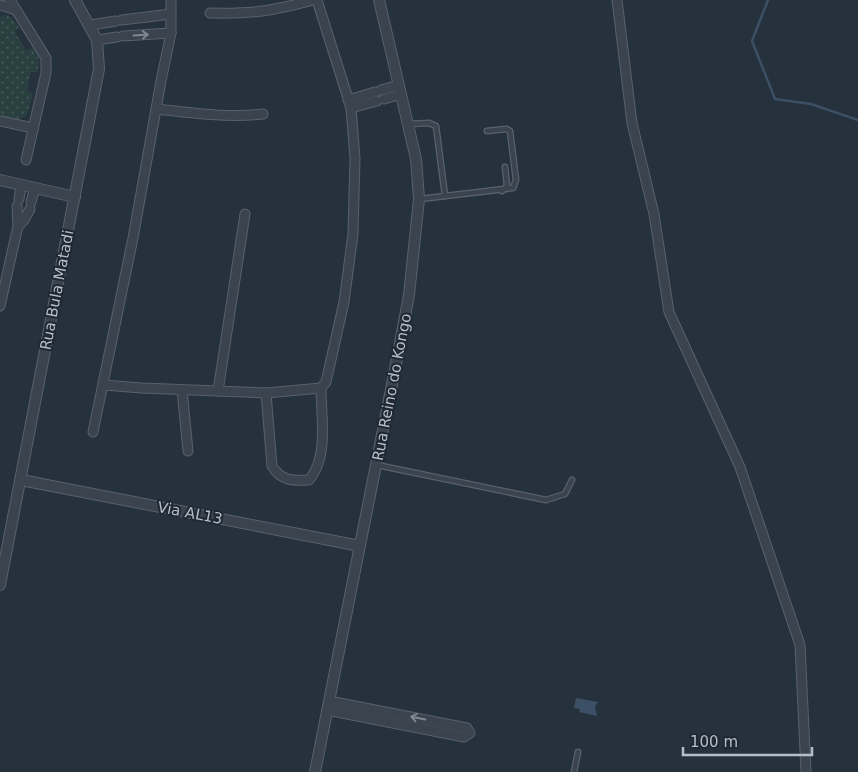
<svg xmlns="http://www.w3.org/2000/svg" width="858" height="772" viewBox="0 0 858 772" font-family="'DejaVu Sans',sans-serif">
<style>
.grass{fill:url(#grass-dots)}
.water{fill:#3c5065}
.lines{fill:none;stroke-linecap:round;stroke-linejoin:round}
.stream{stroke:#3c5065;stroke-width:2.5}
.service-casing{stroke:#58616c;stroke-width:7}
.minor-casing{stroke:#58616c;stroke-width:11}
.tertiary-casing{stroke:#58616c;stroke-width:12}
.service{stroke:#3a434e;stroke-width:4.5}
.minor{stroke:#3a434e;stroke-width:9}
.tertiary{stroke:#3a434e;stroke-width:10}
.oneway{stroke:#7e8792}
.labels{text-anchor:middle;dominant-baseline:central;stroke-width:4;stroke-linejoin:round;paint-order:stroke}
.street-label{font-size:15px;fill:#b6bec9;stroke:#1f2833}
</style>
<defs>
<pattern id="grass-dots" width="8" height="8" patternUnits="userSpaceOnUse" patternTransform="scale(1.25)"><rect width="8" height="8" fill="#293f40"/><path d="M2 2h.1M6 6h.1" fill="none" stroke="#46595a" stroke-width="1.8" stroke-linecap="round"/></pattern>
</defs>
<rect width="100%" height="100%" fill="#26313e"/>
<!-- grass -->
<path class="grass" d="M3 15 10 16 19 27 15 32 26 50 33 48 39 60 38 72H31L27 89 33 94 27 115 19 120 0 117V17Z"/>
<!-- water -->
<path class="water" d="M576 698 598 702 595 707 597 716 579 712 580 709 574 708Z"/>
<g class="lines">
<!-- stream -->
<path class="stream" d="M768 0 752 41 775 99 811 104 858 120"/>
<defs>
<g id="service">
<path d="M409 124 429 123 436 126 445 196"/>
<path d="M502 191 507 186 505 167"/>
<path d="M420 199 513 188 516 180 510 131 506 129 487 131"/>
<path d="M377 465 546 500 565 494 572 480"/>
<path d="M574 772 578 752"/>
</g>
<g id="minor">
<path d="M10 0 46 58V73L26 160"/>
<path d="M617 0 632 123 654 214 669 312 740 467 800 645 806 772"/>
<path d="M0 5 16 10"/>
<path d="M210 13C252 14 273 11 313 0"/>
<path d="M122 20 171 14"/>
<path d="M90 25 116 21"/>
<path d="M123 36 171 33"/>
<path d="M97 40 117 37"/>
<path d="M381 90 399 85"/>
<path d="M384 99 401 94"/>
<path d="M348 100 375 92"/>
<path d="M351 108 377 101"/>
<path d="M156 109C192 113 227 118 263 114"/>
<path d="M0 121 33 128"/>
<path d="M19 199 21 185"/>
<path d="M31 202 35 188"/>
<path d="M18 226 24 220 30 209"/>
<path d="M0 306 18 226 17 206"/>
<path d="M103 385 142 388 266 393 321 388 326 382 344 302 353 234 355 158 351 108 317 0"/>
<path d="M182 390 188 451"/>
<path d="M218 391 245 214"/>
<path d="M266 393 272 466C281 481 293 481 309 480 329 457 321 417 321 388"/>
<path d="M93 432 133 238 161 81 171 33V0"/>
<path d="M327 710 464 737 470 733 467 728 329 701"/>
</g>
<g id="tertiary">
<path d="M0 180 75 197"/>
<path d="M21 480 360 546"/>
<path d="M0 585 99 69 97 40 75 0"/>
<path d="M315 772 399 349 409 295 419 199 416 159 379 0"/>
</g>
</defs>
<!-- service casing -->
<use href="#service" class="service-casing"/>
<!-- minor casing -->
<use href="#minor" class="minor-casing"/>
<!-- tertiary casing -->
<use href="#tertiary" class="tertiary-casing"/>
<!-- service -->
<use href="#service" class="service"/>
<!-- minor -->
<use href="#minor" class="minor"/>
<!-- tertiary -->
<use href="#tertiary" class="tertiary"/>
</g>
<!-- one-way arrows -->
<defs><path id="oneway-shaft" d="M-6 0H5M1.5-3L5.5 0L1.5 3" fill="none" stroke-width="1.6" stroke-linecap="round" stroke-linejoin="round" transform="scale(1.25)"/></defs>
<g class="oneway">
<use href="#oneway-shaft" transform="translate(141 35) rotate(-4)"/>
<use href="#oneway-shaft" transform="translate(418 718) rotate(-169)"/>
</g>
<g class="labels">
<!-- street labels -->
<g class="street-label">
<text transform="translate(57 290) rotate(-79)">Rua Bula Matadi</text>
<text transform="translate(392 387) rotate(-79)">Rua Reino do Kongo</text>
<text transform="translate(190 513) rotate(11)">Via AL13</text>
</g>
</g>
<!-- scale -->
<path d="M683 747v8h129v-8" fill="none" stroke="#b6bec9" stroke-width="2.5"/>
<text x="690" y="747" font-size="15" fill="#b6bec9" stroke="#1f2833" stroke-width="4" paint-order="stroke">100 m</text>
</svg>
